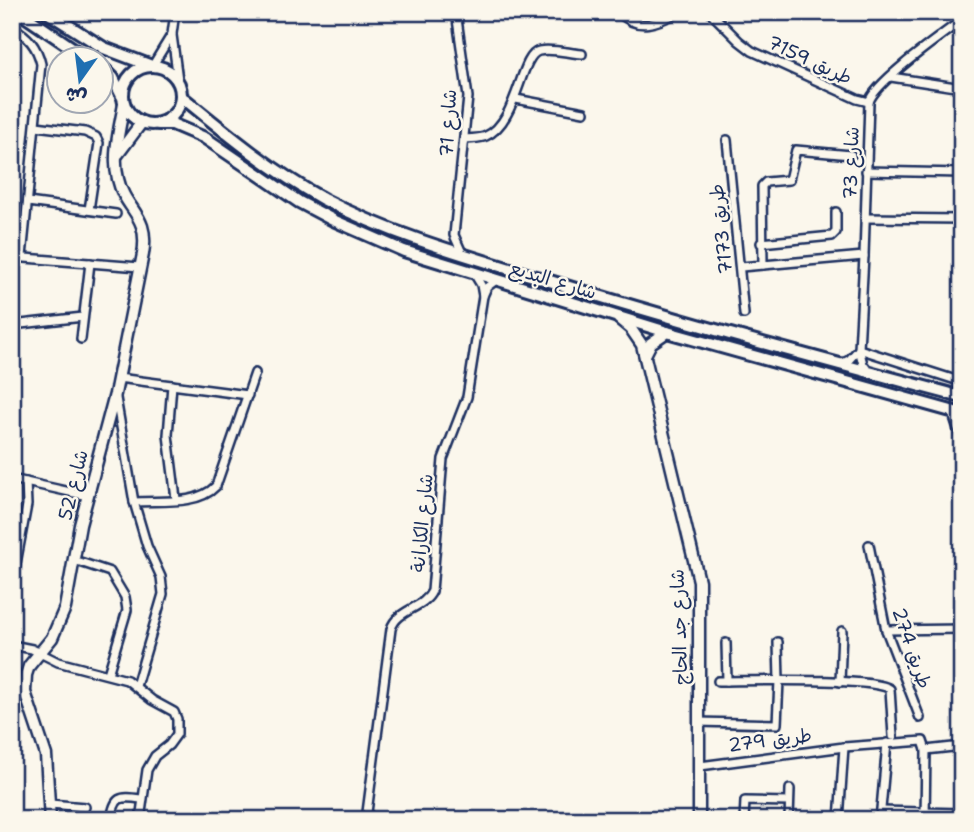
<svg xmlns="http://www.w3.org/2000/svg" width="974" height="832" viewBox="0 0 974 832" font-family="'Shantell Sans','Playpen Sans Arabic',sans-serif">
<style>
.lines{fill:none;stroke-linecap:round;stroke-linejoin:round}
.street-casing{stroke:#1b2f5e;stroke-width:12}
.secondary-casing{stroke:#1b2f5e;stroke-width:15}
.primary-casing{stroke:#1b2f5e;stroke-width:16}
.street{stroke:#fbf7ec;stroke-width:7}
.secondary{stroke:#fbf7ec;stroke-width:10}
.primary{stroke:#fbf7ec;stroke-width:10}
.labels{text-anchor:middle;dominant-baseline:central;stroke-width:5;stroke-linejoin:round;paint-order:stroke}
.street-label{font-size:19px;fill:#1b2f5e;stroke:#fbf7ec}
</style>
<rect width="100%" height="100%" fill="#fbf7ec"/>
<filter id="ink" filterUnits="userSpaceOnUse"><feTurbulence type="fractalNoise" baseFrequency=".0143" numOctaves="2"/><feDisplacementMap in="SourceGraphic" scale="14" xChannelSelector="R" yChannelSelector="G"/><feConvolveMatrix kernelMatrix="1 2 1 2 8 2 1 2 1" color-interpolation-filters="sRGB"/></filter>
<g filter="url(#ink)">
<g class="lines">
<defs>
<g id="street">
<path d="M456 12 468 97 454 235 462 253"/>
<path d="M619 12C638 32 657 23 679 12"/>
<path d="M710 12 739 41 752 51 857 99 869 102"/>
<path d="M12 27C28 36 37 46 41 64L22 257"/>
<path d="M172 35 178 80"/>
<path d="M153 65 172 34 175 12"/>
<path d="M891 77 962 88"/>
<path d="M516 99 584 112"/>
<path d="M36 126 85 132 96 137 99 143 89 210"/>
<path d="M465 139C472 138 480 139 486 136 518 122 520 55 539 51 551 48 569 53 582 54"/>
<path d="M727 140 744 314"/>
<path d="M866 171 962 173"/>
<path d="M28 202 116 214"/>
<path d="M865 218 962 219"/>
<path d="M761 243 832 236 836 232V212"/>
<path d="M12 257 140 267"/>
<path d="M763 265 864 256"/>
<path d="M741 267 763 265 762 186 766 182 789 180 796 150 851 155"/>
<path d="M475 275 481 285 483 296"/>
<path d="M12 325 83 317"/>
<path d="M81 339 90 263"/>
<path d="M859 349 962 382"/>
<path d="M841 364 849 360 859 349"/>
<path d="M869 372 863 364 859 349 864 256 869 102C875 82 942 35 962 20"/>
<path d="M118 378 248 395"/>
<path d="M172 385 168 435 176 499"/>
<path d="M116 398 134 502 147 546 161 577 163 594 136 686"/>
<path d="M952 411 959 432 962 448"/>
<path d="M12 479 88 496"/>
<path d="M134 502C160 500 197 506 216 486L255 373"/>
<path d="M869 545 886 630 920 718"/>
<path d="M74 560 110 572 125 597 127 610 108 674"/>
<path d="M12 585 27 505 26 482"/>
<path d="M886 630 962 629"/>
<path d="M726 643 727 681"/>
<path d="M12 645 32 649 58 662 127 680 152 700 174 712 177 719V734L169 745 155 756 147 770 140 820"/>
<path d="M718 681C747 681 873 677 890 689L893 736"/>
<path d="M840 682 842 631"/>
<path d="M698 722 777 724 779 681 778 642"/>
<path d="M926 750 962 746"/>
<path d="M700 766 844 747 923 741 926 750 925 820"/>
<path d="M50 804 85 807"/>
<path d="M881 811 962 813"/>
<path d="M111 820C115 796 119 796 141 799"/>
<path d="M366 820 391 629C397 609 424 609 432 591L443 459 467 397 483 296 487 287 495 281"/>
<path d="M744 820 745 801 789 802"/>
<path d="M789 820 790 789"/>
<path d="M839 820 844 747"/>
<path d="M880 820 887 743"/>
</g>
<g id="secondary">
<path d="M118 154 142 122"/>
<path d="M619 319 631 329 642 345 699 581V820"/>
<path d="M645 355 651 343 667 332"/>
<path d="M50 820 46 755 25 692 26 675 29 666 52 638 65 608 80 525 115 394 143 254C150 214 125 211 118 179 112 156 120 127 124 104"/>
</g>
<g id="primary">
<path d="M19 12 90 60"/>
<path d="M47 12 104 48 149 65"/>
<circle cx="152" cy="95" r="29"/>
<path d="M102 67 113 78 122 96"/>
<path d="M182 97C226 133 272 171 323 199 396 237 475 258 553 282 688 324 825 360 962 397"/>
<path d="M158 124H172L205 138 299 202 333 220 404 251 667 332 962 414"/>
</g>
</defs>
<!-- street casing -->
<use href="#street" class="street-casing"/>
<!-- secondary casing -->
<use href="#secondary" class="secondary-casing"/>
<!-- primary casing -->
<use href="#primary" class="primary-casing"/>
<!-- street -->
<use href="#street" class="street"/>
<!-- secondary -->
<use href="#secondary" class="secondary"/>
<!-- primary -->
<use href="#primary" class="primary"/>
</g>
</g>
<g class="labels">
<!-- street labels -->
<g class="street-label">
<text transform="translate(810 60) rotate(25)">طريق 7159</text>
<text transform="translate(448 123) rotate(-87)">شارع 71</text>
<text transform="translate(851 163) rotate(-88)">شارع 73</text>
<text transform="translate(721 229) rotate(-96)">طريق 7173</text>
<text transform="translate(553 280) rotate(17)">شارع البديع</text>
<text transform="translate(73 485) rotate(-76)">شارع 52</text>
<text transform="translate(422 523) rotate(-85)">شارع الكارانة</text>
<text transform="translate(679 627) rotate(-92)">شارع جد الحاج</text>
<text transform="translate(912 648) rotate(71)">طريق 274</text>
<text transform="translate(770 740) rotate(-7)">طريق 279</text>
</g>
</g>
<!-- margin -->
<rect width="974" height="832" fill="none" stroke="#fbf7ec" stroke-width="42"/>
<rect x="21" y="21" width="932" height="790" fill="none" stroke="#1b2f5e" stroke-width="2.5" filter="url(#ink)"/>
<!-- north arrow -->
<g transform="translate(80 80) rotate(194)"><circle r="33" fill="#fbf7ec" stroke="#a1a7b3" stroke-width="2"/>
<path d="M0-5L12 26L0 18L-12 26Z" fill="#1f6fb2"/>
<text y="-10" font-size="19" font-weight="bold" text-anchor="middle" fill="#1b2f5e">ش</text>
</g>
</svg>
